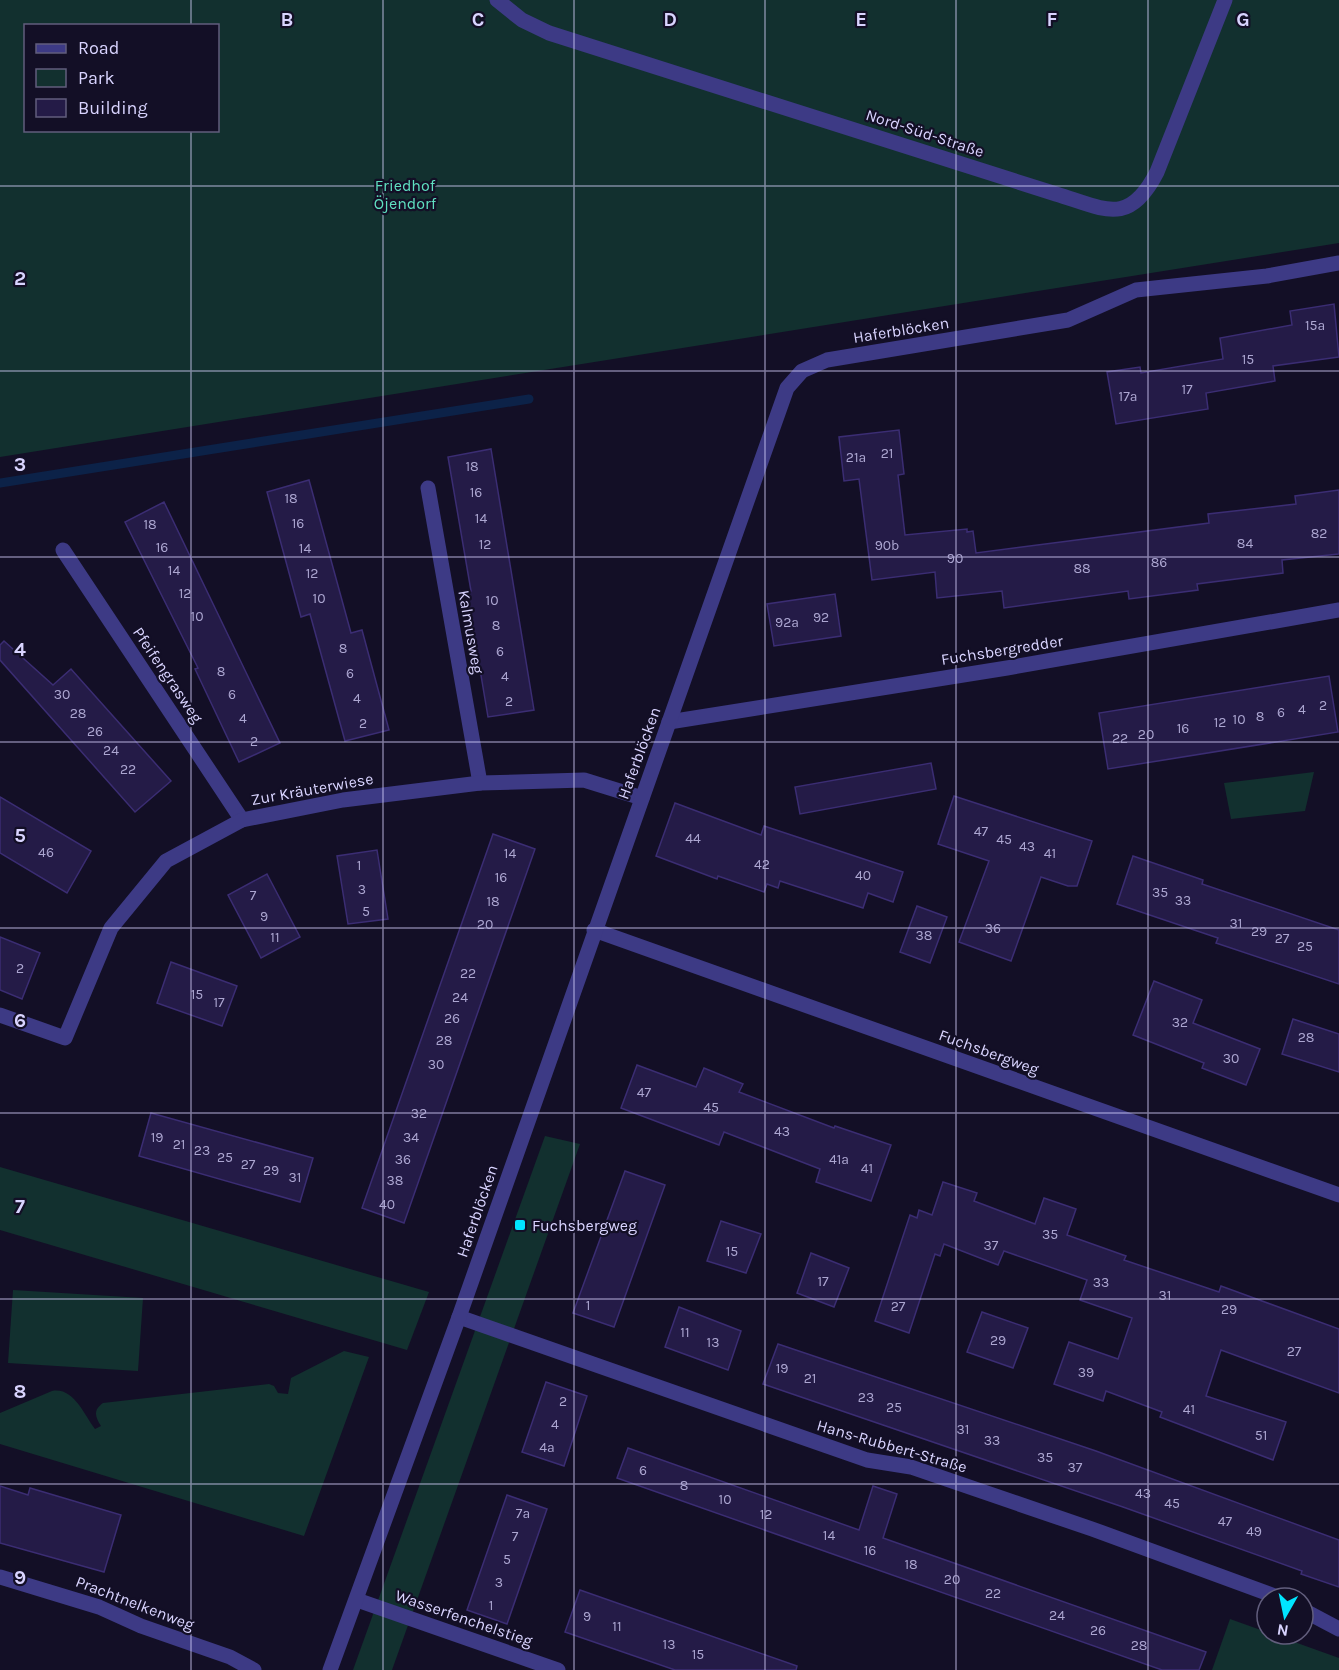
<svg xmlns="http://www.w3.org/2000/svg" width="1339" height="1670" viewBox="0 0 1339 1670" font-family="Karla,sans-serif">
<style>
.green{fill:#12302f;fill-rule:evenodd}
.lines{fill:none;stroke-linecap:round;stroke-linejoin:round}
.stream{stroke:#0c2248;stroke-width:9}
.building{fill:#241b47;stroke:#3b2d73;stroke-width:1.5}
.minor{stroke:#3d3a85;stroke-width:15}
.grid{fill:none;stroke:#d9d4ff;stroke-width:1.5;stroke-opacity:0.55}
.poi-dot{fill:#00e5ff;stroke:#130f26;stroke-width:2}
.labels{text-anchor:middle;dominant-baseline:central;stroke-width:4.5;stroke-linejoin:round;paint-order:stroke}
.number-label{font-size:14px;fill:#aca6d1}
.street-label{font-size:16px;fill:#d9d4ff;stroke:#130f26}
.park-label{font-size:16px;fill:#5fe0c0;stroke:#130f26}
.poi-label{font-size:16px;fill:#d9d4ff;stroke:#130f26;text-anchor:start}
.grid-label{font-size:20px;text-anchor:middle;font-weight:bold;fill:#d9d4ff;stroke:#130f26;stroke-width:4.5;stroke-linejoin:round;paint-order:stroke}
</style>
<rect width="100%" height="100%" fill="#130f26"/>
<!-- green -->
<g class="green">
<path d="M0 0H1339V243L0 457ZM26 26H218V130H26Z"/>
<path d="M1314 772 1305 811 1231 819 1224 783Z"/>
<path d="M545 1136 580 1144 392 1670H353Z"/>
<path d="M0 1167 429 1292 407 1350 0 1230Z"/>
<path d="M13 1290 143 1298 138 1371 8 1363Z"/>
<path d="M344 1351 369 1357 304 1536 0 1444V1413L52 1391C74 1387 84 1415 95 1429L101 1426C95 1417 93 1410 103 1403L269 1384 274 1386 278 1393 288 1394 291 1378Z"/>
<path d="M1230 1619 1339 1658V1670H1212Z"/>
</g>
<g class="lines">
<!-- stream -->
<path class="stream" d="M0 483 529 399"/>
</g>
<!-- building -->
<g class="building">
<path d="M1334 304 1339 357 1273 366 1275 381 1206 393 1208 409 1116 424 1107 372 1140 367 1141 373 1223 359 1220 338 1292 325 1290 311Z"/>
<path d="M899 430 904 474 898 475 905 535 967 529V532L973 531 976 553 1209 523 1208 514 1296 504 1295 496 1339 490V554L1282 560 1283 573 1197 584 1198 590 1129 599 1128 591 1004 608 1002 591 937 598 935 572 872 580 859 479 844 481 839 437Z"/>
<path d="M491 449 534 710 488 717 467 592 471 591 448 457Z"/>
<path d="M309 480 351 633 362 630 389 730 345 741 310 614 301 617 267 492Z"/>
<path d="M164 502 280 743 239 762 195 669 198 668 125 522Z"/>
<path d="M835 594 841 636 774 646 767 604Z"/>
<path d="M4 641 53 685 71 669 171 781 135 812 0 660V645Z"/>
<path d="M1329 676 1338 732 1108 769 1099 713Z"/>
<path d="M931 763 936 789 800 814 795 787Z"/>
<path d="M954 796 1092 841 1077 886H1068L1041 877 1011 961 959 942 989 861 938 844Z"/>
<path d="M0 797 91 851 67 893 0 853Z"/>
<path d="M675 803 761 835 764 826 903 872 893 902 868 893 863 908 780 881 778 888 767 884 764 892 718 876 717 879 656 856Z"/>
<path d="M493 834 535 849 404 1223 362 1208Z"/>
<path d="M377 850 388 919 348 924 337 856Z"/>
<path d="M1133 856 1203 880 1202 884 1339 930V984L1216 943 1218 938 1117 904Z"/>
<path d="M267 874 300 937 261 958 228 895Z"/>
<path d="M917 906 947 917 930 963 900 952Z"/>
<path d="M0 937 40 953 22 999 0 990Z"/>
<path d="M171 962 237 986 222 1026 157 1003Z"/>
<path d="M1154 981 1202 1000 1193 1023 1260 1049 1246 1085 1202 1068 1204 1063 1133 1035Z"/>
<path d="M1293 1019 1339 1034V1072L1282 1054Z"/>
<path d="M637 1065 696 1087 704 1068 743 1084 739 1092 834 1128 835 1126 891 1145 871 1201 816 1182 820 1169 724 1132 719 1145 621 1108Z"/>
<path d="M151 1113 313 1158 300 1202 139 1156Z"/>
<path d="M625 1171 665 1185 614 1327 573 1313Z"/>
<path d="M943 1182 977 1193 974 1201 1035 1224 1044 1198 1076 1209 1067 1235 1126 1256 1124 1260 1219 1292 1221 1286 1339 1329V1393L1221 1350 1206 1396 1286 1422 1273 1460 1160 1417 1162 1412 1106 1391 1103 1401 1054 1384 1069 1342 1118 1359 1132 1318 1080 1300 1087 1280 1004 1251 998 1265 944 1244 940 1256 935 1254 909 1333 875 1321 910 1215 917 1218 919 1210 932 1215Z"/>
<path d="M721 1221 761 1234 746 1273 707 1261Z"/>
<path d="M811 1253 849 1268 834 1307 797 1293Z"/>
<path d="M679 1307 741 1331 728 1370 665 1347Z"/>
<path d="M982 1312 1028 1328 1013 1368 967 1352Z"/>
<path d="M778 1344 1096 1451 1339 1540V1587L1301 1574 1302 1571 1123 1507 763 1384Z"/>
<path d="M546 1382 587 1396 564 1466 522 1452Z"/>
<path d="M628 1448 859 1530 873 1486 897 1494 883 1538 1206 1652 1199 1670H1162L617 1478Z"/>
<path d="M0 1486 28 1495 30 1488 121 1515 104 1572 0 1543Z"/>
<path d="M507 1495 547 1509 507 1624 467 1610Z"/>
<path d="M580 1590 797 1666 796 1670H675L565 1632Z"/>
</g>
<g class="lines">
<!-- minor -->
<g class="minor">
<path d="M497 0 522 20 549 33 1056 194C1105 209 1129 227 1157 172L1225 0"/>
<path d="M428 488 480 783"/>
<path d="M63 550 242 820"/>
<path d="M669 722 1007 668 1339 610"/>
<path d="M594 930 1339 1195"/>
<path d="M0 1015 65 1038 111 928 166 861 242 820 343 800 480 783 584 780 642 798"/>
<path d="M459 1317 867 1460 911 1467 1092 1529 1280 1598"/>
<path d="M0 1577 99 1607 141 1626 230 1657 254 1670"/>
<path d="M357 1600 558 1670"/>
<path d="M1303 1610 1339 1629"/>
<path d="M330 1670 459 1317 787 388 802 371 827 360 1068 320 1136 290 1267 276 1339 263"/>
</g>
</g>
<!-- grid -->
<path class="grid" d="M191 0V26M383 0V1670M574 0V1670M765 0V1670M956 0V1670M1148 0V1670M191 130V1670M0 186H1339M0 371H1339M0 557H1339M0 742H1339M0 928H1339M0 1113H1339M0 1299H1339M0 1484H1339"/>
<!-- markers -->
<rect class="poi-dot" x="514" y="1219" width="12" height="12" rx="3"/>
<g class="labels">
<!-- number labels -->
<g class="number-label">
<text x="1315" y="325">15a</text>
<text x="1248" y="359">15</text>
<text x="1187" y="389">17</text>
<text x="1128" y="396">17a</text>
<text x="887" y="453">21</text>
<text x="856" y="457">21a</text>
<text x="472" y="466">18</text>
<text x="476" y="492">16</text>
<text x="291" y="498">18</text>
<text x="481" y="518">14</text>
<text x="298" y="523">16</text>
<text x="150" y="524">18</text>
<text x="1319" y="533">82</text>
<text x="1245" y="543">84</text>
<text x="485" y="544">12</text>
<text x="887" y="545">90b</text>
<text x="162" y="547">16</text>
<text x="305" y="548">14</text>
<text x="955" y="558">90</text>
<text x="1159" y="562">86</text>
<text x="1082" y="568">88</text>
<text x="174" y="570">14</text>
<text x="312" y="573">12</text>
<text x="185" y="593">12</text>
<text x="319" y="598">10</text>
<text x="492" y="600">10</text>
<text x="197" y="616">10</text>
<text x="821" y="617">92</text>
<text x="787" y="622">92a</text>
<text x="496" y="625">8</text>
<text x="343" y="648">8</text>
<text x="500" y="651">6</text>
<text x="221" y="671">8</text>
<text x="350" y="673">6</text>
<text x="505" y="676">4</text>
<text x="62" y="694">30</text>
<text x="232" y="694">6</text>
<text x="357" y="698">4</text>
<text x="509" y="701">2</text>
<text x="1323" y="705">2</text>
<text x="1302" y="709">4</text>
<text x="1281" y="712">6</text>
<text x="78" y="713">28</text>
<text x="1260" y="716">8</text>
<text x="243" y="718">4</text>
<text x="1239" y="719">10</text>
<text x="1220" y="722">12</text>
<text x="363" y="723">2</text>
<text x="1183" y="728">16</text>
<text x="95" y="731">26</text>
<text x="1146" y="734">20</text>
<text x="1120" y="738">22</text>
<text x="254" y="741">2</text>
<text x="111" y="750">24</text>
<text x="128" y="769">22</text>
<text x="981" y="831">47</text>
<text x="693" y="838">44</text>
<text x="1004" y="839">45</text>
<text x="1027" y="846">43</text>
<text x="46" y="852">46</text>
<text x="510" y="853">14</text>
<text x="1050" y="853">41</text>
<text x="762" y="864">42</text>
<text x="359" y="865">1</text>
<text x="863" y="875">40</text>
<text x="501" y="877">16</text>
<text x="362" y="889">3</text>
<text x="1160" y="892">35</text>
<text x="253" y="895">7</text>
<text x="1183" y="900">33</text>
<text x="493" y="901">18</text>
<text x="366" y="911">5</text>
<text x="264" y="916">9</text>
<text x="1236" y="923">31</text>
<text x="485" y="924">20</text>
<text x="993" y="928">36</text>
<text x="1259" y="931">29</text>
<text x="924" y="935">38</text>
<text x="275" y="937">11</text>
<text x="1282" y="938">27</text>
<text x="1305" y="946">25</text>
<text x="20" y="968">2</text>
<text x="468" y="973">22</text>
<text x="197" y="994">15</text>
<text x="460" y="997">24</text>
<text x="219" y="1002">17</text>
<text x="452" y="1018">26</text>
<text x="1180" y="1022">32</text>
<text x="1306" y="1037">28</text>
<text x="444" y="1040">28</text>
<text x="1231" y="1058">30</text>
<text x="436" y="1064">30</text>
<text x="644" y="1092">47</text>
<text x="711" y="1107">45</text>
<text x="419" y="1113">32</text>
<text x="782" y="1131">43</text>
<text x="157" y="1137">19</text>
<text x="411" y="1137">34</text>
<text x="179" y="1144">21</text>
<text x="202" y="1150">23</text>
<text x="225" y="1157">25</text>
<text x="403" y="1159">36</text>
<text x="839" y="1159">41a</text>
<text x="248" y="1164">27</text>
<text x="867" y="1168">41</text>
<text x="271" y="1170">29</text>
<text x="295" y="1177">31</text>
<text x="395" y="1180">38</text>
<text x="387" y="1204">40</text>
<text x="1050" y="1234">35</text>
<text x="991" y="1245">37</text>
<text x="732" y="1251">15</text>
<text x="823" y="1281">17</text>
<text x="1101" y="1282">33</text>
<text x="1165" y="1295">31</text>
<text x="588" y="1305">1</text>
<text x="898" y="1306">27</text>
<text x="1229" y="1309">29</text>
<text x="685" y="1332">11</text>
<text x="998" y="1340">29</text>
<text x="713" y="1342">13</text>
<text x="1294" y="1351">27</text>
<text x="782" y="1368">19</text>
<text x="1086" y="1372">39</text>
<text x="810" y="1378">21</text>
<text x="866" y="1397">23</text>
<text x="563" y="1401">2</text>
<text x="894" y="1407">25</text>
<text x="1189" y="1409">41</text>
<text x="555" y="1424">4</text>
<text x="963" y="1429">31</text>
<text x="1261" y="1435">51</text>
<text x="992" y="1440">33</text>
<text x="547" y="1447">4a</text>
<text x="1045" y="1457">35</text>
<text x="1075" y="1467">37</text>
<text x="643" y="1470">6</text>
<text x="684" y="1485">8</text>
<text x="1143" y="1493">43</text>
<text x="725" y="1499">10</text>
<text x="1172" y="1503">45</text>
<text x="523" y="1513">7a</text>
<text x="766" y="1514">12</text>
<text x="1225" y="1521">47</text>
<text x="1254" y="1531">49</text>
<text x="829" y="1535">14</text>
<text x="515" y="1536">7</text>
<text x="870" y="1550">16</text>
<text x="507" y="1559">5</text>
<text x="911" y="1564">18</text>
<text x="952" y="1579">20</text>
<text x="499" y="1582">3</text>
<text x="993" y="1593">22</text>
<text x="491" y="1605">1</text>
<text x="1057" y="1615">24</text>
<text x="587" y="1616">9</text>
<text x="617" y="1626">11</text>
<text x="1098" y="1630">26</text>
<text x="669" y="1644">13</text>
<text x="1139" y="1645">28</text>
<text x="698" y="1654">15</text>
</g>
<!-- street labels -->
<g class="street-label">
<text transform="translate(925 133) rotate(18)">Nord-Süd-Straße</text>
<text transform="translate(901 330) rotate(-9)">Haferblöcken</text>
<text transform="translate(471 632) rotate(80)">Kalmusweg</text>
<text transform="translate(1002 650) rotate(-9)">Fuchsbergredder</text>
<text transform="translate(168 675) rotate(56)">Pfeifengrasweg</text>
<text transform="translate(639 753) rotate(-70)">Haferblöcken</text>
<text transform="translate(312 789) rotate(-10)">Zur Kräuterwiese</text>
<text transform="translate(989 1052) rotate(20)">Fuchsbergweg</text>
<text transform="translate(477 1211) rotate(-71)">Haferblöcken</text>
<text transform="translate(892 1446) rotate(16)">Hans-Rubbert-Straße</text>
<text transform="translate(135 1603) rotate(21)">Prachtnelkenweg</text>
<text transform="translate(464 1618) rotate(19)">Wasserfenchelstieg</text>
</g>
<!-- park labels -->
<g class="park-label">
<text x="405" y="185">Friedhof<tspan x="405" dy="18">Öjendorf</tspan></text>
</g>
<!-- poi labels -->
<g class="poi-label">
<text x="532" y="1225">Fuchsbergweg</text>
</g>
</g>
<g class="grid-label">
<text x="287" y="26">B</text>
<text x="478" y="26">C</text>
<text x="670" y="26">D</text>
<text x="861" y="26">E</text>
<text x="1052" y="26">F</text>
<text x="1243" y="26">G</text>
<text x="20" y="285">2</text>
<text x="20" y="471">3</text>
<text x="20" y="656">4</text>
<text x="20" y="842">5</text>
<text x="20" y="1027">6</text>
<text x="20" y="1213">7</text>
<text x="20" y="1398">8</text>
<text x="20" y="1584">9</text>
</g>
<!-- legend -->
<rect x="24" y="24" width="195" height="108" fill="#130f26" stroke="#625e7d" stroke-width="1.5"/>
<rect x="36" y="44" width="30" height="9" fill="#3d3a85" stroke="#625e7d" stroke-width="1.5"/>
<text x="78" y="54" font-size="18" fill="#d9d4ff">Road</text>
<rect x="36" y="69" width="30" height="18" fill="#12302f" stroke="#625e7d" stroke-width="1.5"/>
<text x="78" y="84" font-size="18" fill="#d9d4ff">Park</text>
<rect x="36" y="99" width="30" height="18" fill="#241b47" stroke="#625e7d" stroke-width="1.5"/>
<text x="78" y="114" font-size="18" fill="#d9d4ff">Building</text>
<!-- north arrow -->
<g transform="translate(1285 1616) rotate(189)"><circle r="28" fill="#130f26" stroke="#625e7d" stroke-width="1.5"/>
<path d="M0-4.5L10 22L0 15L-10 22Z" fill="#00e5ff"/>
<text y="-9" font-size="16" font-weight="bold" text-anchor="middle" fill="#d9d4ff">N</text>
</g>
</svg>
